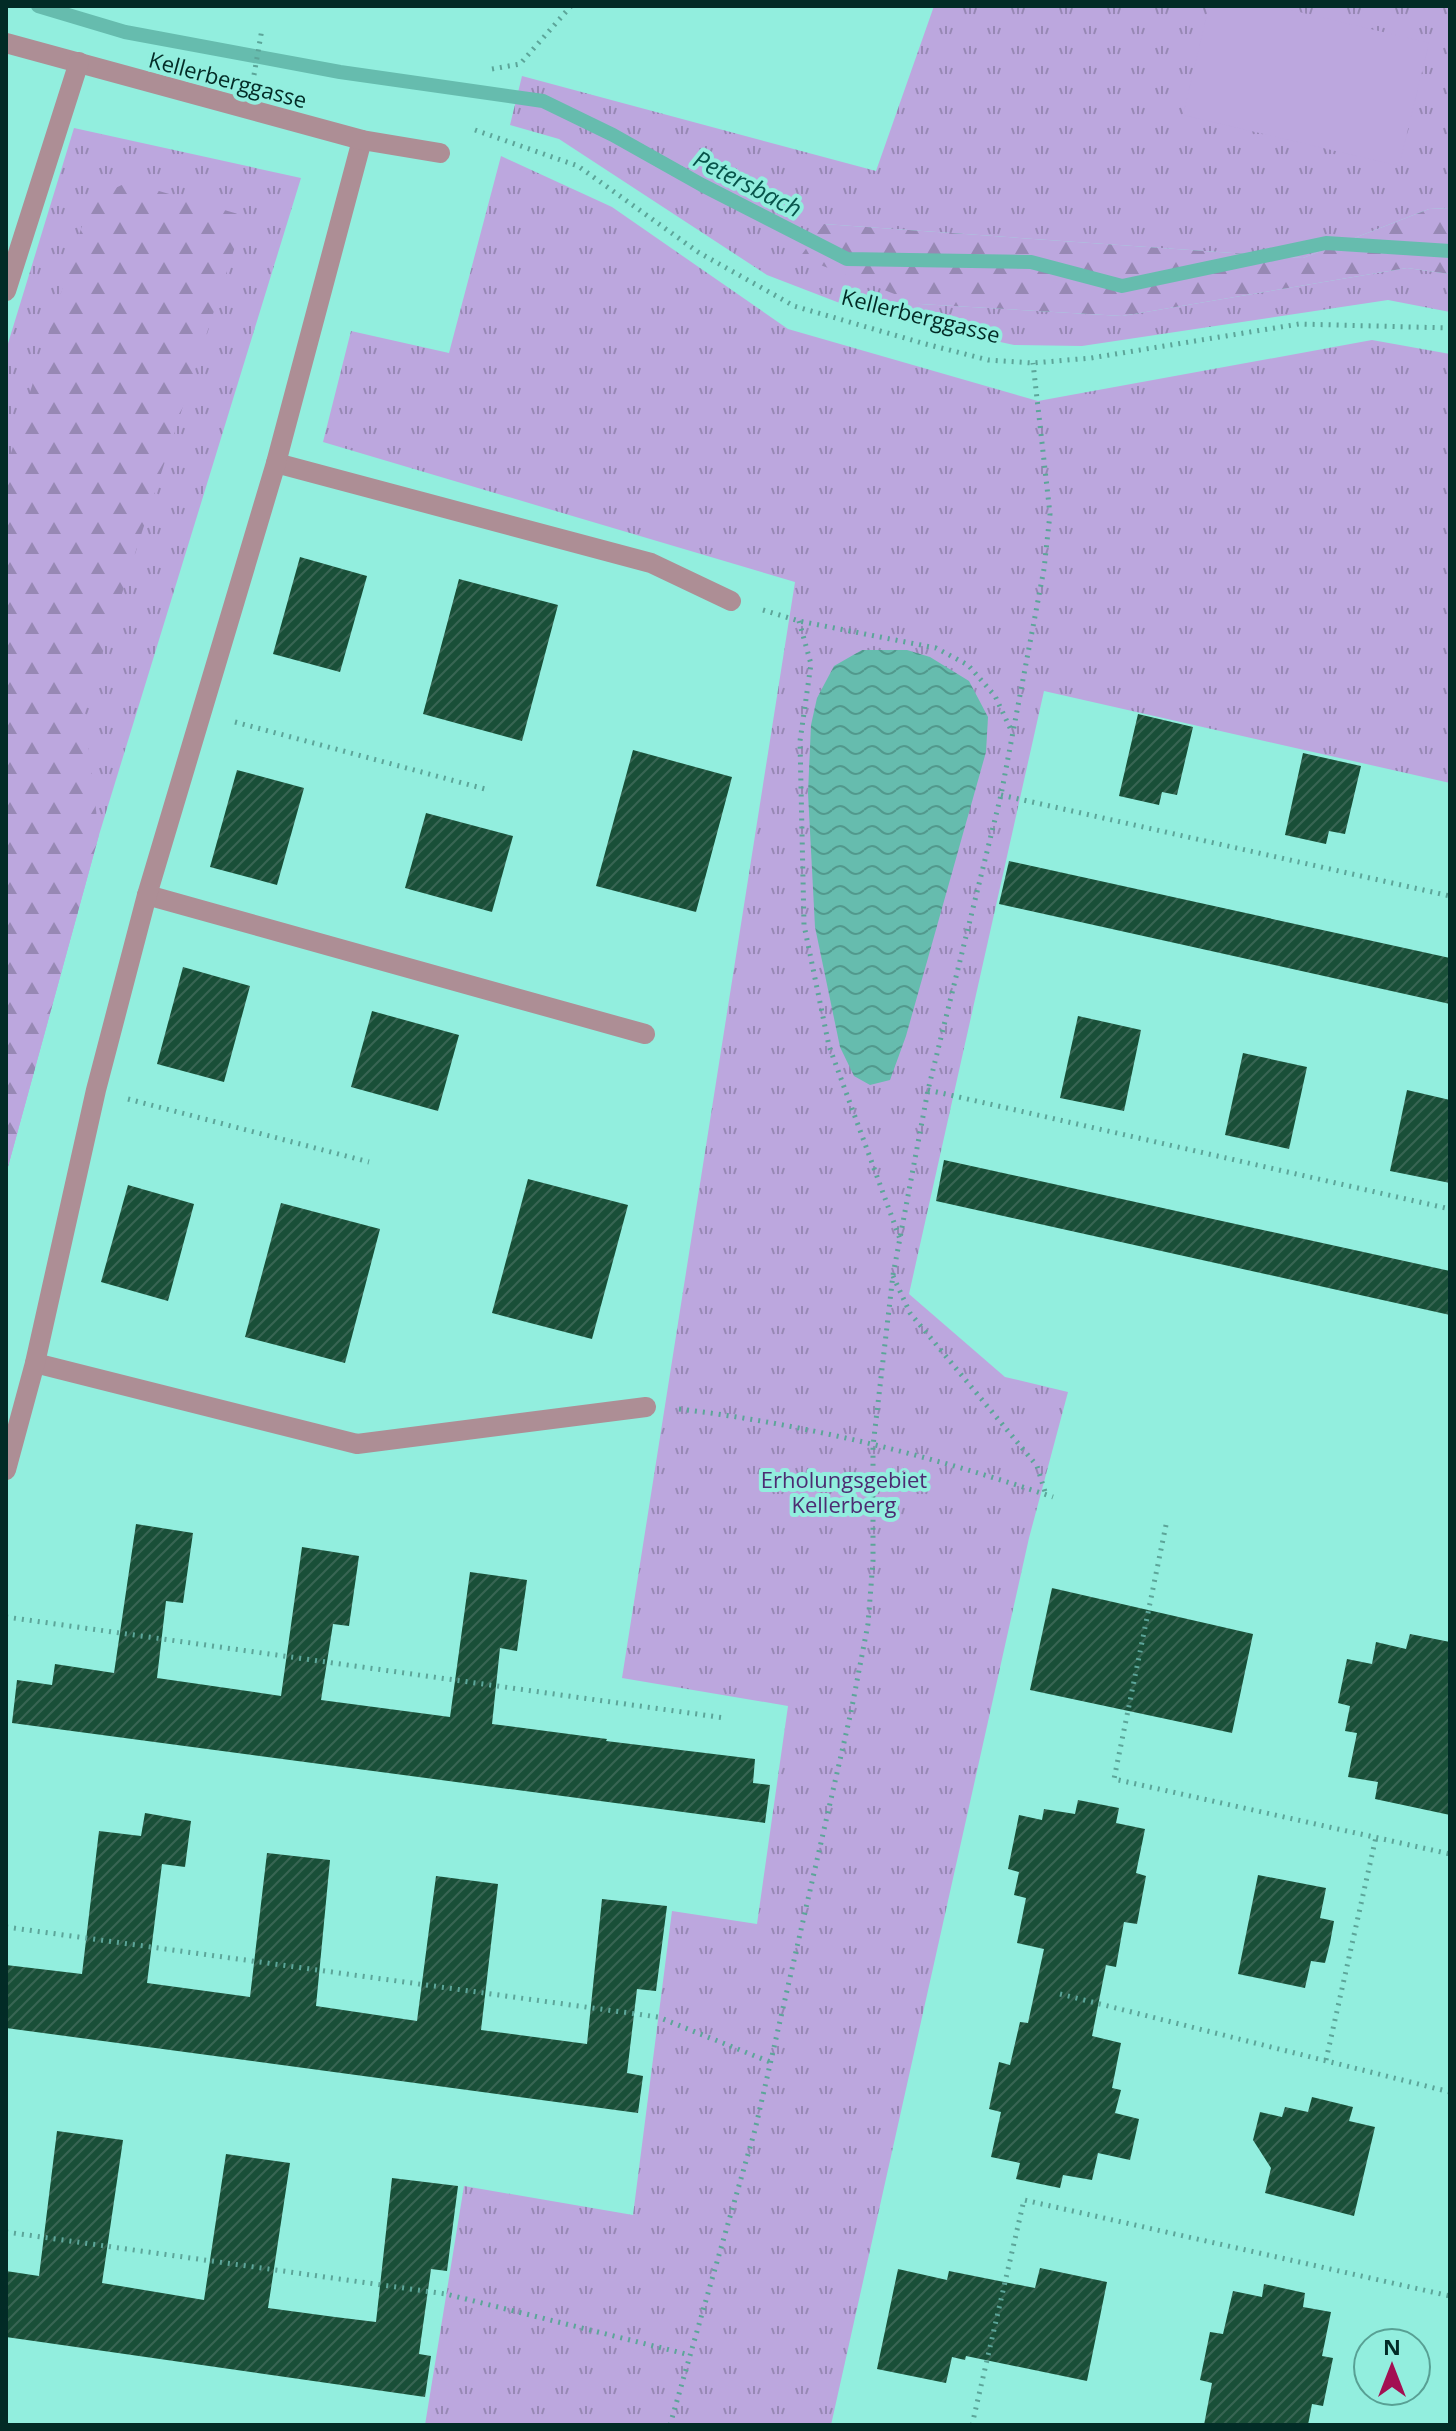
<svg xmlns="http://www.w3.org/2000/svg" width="1456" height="2431" viewBox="0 0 1456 2431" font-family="'Open Sans',sans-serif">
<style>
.grass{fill:url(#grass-tufts)}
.forest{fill:url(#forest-firs)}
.garden{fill:#bca7de}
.water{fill:url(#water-waves)}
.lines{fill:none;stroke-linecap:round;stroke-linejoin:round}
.stream{stroke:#66bcae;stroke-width:14}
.building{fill:url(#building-hatch)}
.path{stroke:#5ca599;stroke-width:5;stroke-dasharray:2 6;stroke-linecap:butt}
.lane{stroke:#ad8e95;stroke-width:20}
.street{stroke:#ad8e95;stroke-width:20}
.labels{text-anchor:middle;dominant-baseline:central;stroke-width:8;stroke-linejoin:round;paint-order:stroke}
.street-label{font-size:22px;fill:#022b26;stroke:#92eede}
.park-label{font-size:22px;fill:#4c2c72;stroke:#92eede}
.water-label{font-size:24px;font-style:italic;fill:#07554b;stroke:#92eede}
</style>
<defs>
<pattern id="grass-tufts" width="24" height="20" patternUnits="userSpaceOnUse" patternTransform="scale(2)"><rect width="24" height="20" fill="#bca7de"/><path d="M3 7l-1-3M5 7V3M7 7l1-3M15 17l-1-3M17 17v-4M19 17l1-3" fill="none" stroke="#9788b4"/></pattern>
<pattern id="forest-firs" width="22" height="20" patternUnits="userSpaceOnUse" patternTransform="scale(2)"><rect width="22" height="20" fill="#bca7de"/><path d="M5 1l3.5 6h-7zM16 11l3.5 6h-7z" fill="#9788b4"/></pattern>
<pattern id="water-waves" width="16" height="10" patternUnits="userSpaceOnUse" patternTransform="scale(2)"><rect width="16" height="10" fill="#66bcae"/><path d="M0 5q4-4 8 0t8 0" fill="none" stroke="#52998d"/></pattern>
<pattern id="building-hatch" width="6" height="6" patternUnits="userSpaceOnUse" patternTransform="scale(2)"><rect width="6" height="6" fill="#194f38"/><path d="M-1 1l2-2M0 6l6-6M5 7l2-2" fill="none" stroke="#386553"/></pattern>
</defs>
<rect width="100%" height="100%" fill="#92eede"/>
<!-- grass -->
<g class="grass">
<path d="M934 6H1450V208L1429 209 1303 258 824 224 920 304 1122 316 1407 268 1450 274V312L1388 300 1082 346 1014 345 863 312 767 275 559 139 510 125 522 76 876 171Z"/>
<path d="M74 128 301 178 99 835 6 1174V350Z"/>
<path d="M501 156 612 207 788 329 1038 401 1372 340 1450 354V783L1044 691 909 1294 1005 1377 1068 1392 1029 1538 831 2425H425L464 2186 633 2215 672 1911 757 1924 788 1706 622 1678 795 582 323 442 351 331 449 353Z"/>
</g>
<!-- forest -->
<g class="forest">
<path d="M128 182 245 216 84 710 99 835 6 1174V469L90 200Z"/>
<path d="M1450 208V274L1407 268 1122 316 920 304 800 257 824 224 1303 258 1429 209Z"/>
</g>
<!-- garden -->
<path class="garden" d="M1209 6H1274L1429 43 1399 166 1183 115Z"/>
<!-- water -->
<path class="water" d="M862 650H907L930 657 969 681 988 717 986 752 906 1036 890 1080 870 1085 854 1076 840 1047 815 927 808 793 811 725 817 698 834 666Z"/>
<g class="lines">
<!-- stream -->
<path class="stream" d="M38 6 125 32 340 72 543 101 613 135 702 185 847 259 1031 262 1122 286 1326 243 1450 251"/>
</g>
<!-- building -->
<g class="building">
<path d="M300 557 367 576 340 672 273 654Z"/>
<path d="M459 579 558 605 522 741 423 714Z"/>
<path d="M1138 714 1193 727 1177 795 1162 792 1159 805 1119 796Z"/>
<path d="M633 750 732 777 696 912 596 886Z"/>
<path d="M1303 753 1361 766 1345 834 1329 831 1326 844 1285 835Z"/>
<path d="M237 770 304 788 277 885 210 867Z"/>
<path d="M426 813 513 836 492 912 405 888Z"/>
<path d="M1009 861 1450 958V1004L999 904Z"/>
<path d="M183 967 250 986 224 1082 157 1064Z"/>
<path d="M372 1011 459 1035 438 1111 351 1087Z"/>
<path d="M1078 1016 1141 1030 1124 1111 1060 1098Z"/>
<path d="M1243 1053 1307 1067 1289 1149 1225 1135Z"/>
<path d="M1407 1090 1450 1100V1183L1390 1171Z"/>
<path d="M944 1160 1450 1271V1315L936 1201Z"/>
<path d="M528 1179 628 1205 592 1339 492 1313Z"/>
<path d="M128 1185 194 1204 168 1301 101 1282Z"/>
<path d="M281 1203 380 1229 345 1363 245 1337Z"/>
<path d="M136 1524 193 1533 183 1603 166 1601 157 1678 281 1696 302 1547 359 1556 349 1626 333 1624 321 1700 450 1717 470 1572 527 1580 517 1651 500 1648 492 1724 607 1739 606 1741 755 1759 753 1783 770 1785 765 1823 12 1723 17 1680 52 1685 55 1664 114 1673Z"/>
<path d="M1052 1588 1253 1634 1232 1733 1030 1690Z"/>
<path d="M1410 1634 1450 1642V1815L1375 1799 1378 1782 1348 1777 1357 1733 1345 1731 1350 1706 1338 1703 1347 1659 1372 1664 1376 1642 1406 1649Z"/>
<path d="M1078 1800 1119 1808 1116 1823 1145 1829 1136 1873 1146 1876 1137 1924 1124 1922 1116 1967 1106 1965 1092 2036 1121 2043 1112 2088 1121 2090 1115 2113 1139 2119 1130 2160 1098 2153 1092 2180 1063 2175 1060 2188 1016 2179 1020 2163 991 2157 1001 2112 989 2109 999 2062 1010 2065 1020 2022 1028 2023 1044 1949 1017 1943 1026 1898 1014 1895 1019 1872 1008 1869 1019 1815 1042 1820 1044 1809 1075 1814Z"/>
<path d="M145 1813 191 1821 185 1867 162 1864 147 1983 250 1997 267 1853 330 1860 316 2006 417 2021 436 1876 498 1884 481 2030 587 2044 602 1899 667 1906 656 1991 637 1989 627 2073 643 2076 638 2113 6 2028V1965L82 1974 99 1831 141 1836Z"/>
<path d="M1258 1875 1326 1888 1320 1918 1334 1921 1330 1943 1325 1963 1311 1961 1305 1988 1238 1974Z"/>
<path d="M1312 2097 1353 2107 1349 2121 1375 2127 1354 2216 1265 2193 1271 2168 1253 2140 1260 2112 1282 2117 1285 2107 1308 2112Z"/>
<path d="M57 2131 123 2140 102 2283 204 2300 226 2154 290 2163 268 2308 335 2317 376 2322 392 2178 458 2186 447 2271 431 2269 419 2354 431 2356 425 2397 6 2337V2271L39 2276Z"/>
<path d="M1040 2268 1107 2282 1087 2381 966 2356 965 2360 952 2357 946 2383 877 2369 898 2269 947 2280 949 2271 1035 2288Z"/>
<path d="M1264 2284 1305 2293 1303 2307 1331 2312 1322 2356 1333 2358 1323 2406 1312 2404 1308 2425H1204L1212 2383 1200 2380 1210 2332 1223 2334 1233 2291 1262 2297Z"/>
</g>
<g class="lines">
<!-- path -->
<g class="path">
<path d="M492 69 520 64 571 6"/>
<path d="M254 75 262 29"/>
<path d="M475 130 578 166 698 252 794 306 922 343 988 360 1033 363 1091 358 1299 324 1450 328"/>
<path d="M763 610 799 621 936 648 968 665 995 696 1012 732"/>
<path d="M799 621 811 664 800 741 804 925 829 1046 900 1239"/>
<path d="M235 722 485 789"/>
<path d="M1001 795 1450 896"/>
<path d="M928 1090 1450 1209"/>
<path d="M128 1099 369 1162"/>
<path d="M893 1276 910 1313 1037 1466 1046 1495"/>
<path d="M679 1409C806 1424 932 1456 1053 1497"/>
<path d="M1166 1525 1114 1779 1450 1854"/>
<path d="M6 1617 725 1718"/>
<path d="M6 1927 658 2017 770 2062"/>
<path d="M1060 1994 1450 2092"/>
<path d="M1326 2060 1376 1837"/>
<path d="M6 2232 446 2294 690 2355"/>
<path d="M670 2425 755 2130 851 1712 868 1624 873 1561V1446L893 1275 928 1090 1001 795 1044 569 1050 514 1033 363"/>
<path d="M972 2425 1024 2200 1450 2296"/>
</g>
<!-- lane -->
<g class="lane">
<path d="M276 463 651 563 731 601"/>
<path d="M147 895 645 1034"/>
<path d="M35 1363 357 1444 646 1407"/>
<path d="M6 1470 35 1363 96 1090 147 895 276 463 362 140"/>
</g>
<!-- street -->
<g class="street">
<path d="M6 43 362 140 440 153"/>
<path d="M6 291 79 62"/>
</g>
</g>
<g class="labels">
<!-- street labels -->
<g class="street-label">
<text transform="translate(228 79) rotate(15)">Kellerberggasse</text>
<text transform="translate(921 315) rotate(14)">Kellerberggasse</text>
</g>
<!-- park labels -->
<g class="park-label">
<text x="844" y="1479">Erholungsgebiet<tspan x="844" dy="25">Kellerberg</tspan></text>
</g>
<!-- water labels -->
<g class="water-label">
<text transform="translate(748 183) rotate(27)">Petersbach</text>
</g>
</g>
<!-- border -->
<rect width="1456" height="2431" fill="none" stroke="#022b26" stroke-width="16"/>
<!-- north arrow -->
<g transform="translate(1392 2367)"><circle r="38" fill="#92eede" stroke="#58a094" stroke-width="2"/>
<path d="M0-6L14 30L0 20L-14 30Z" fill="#a31052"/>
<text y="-12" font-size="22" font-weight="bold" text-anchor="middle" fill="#022b26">N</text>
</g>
</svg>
